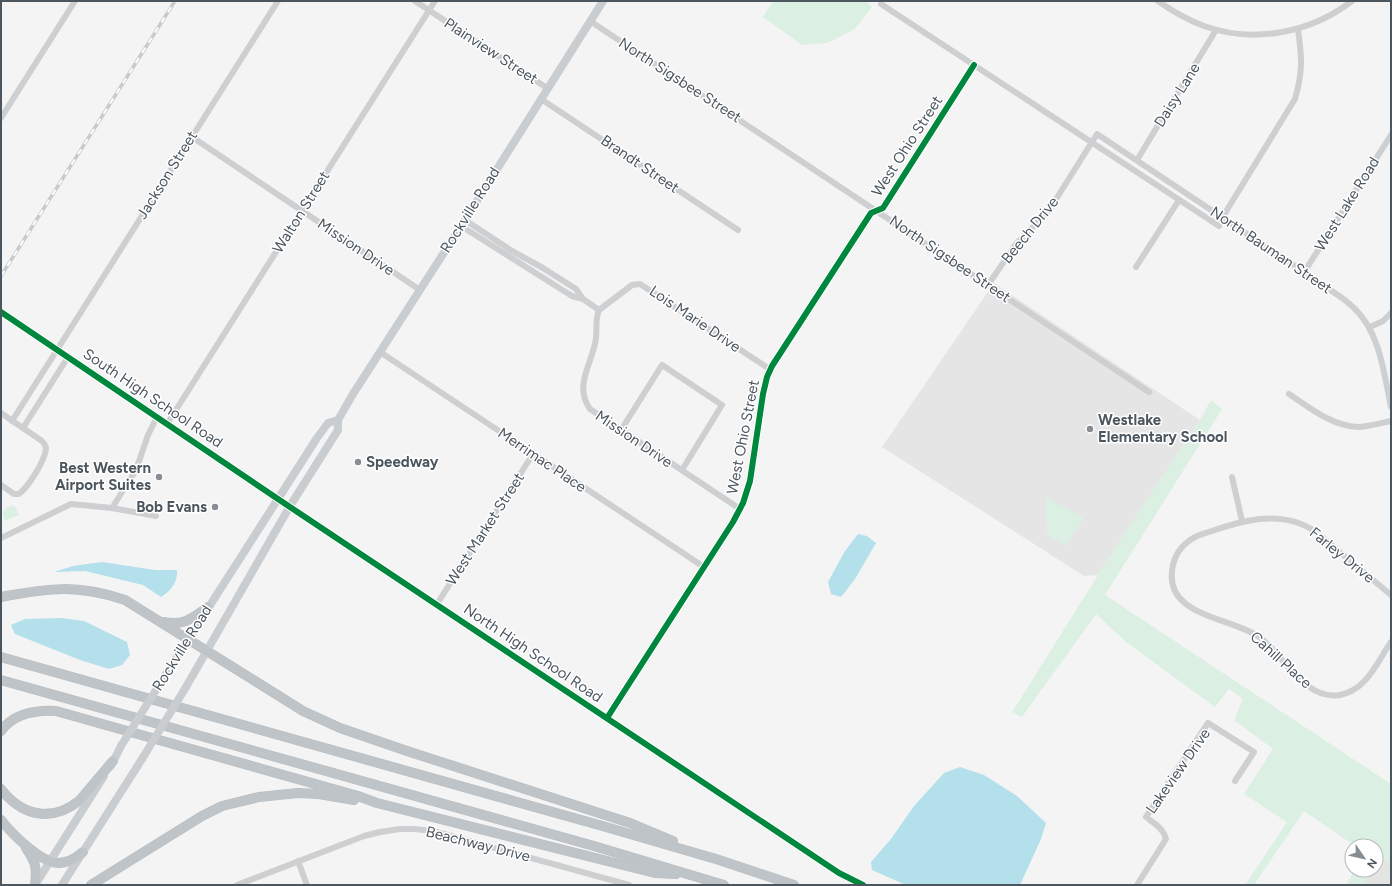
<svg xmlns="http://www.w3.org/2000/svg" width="1392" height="886" viewBox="0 0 1392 886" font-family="Figtree,sans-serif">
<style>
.commercial{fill:#e4e4e2}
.education{fill:#e6e5e5}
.green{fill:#dbf0e3}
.water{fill:#b3e0ea}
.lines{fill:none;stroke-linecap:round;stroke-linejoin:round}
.highway-casing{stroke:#b9bec2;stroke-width:10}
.minor{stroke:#cecfd1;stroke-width:6}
.major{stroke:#cacdcf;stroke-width:8}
.highway{stroke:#bfc4c8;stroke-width:9}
.rail-casing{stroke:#c9cacb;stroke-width:3.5}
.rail{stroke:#fff;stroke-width:2;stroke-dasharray:6;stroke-linecap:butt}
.major-bridge{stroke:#cacdcf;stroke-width:8}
.cycleway-casing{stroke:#fff;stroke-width:8}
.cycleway{stroke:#00873e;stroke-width:6}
.poi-dot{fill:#878d93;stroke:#fff;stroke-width:1.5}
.labels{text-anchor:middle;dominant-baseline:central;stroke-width:3;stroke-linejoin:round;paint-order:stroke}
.street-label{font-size:15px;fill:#4c565f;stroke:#fff}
.poi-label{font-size:15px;font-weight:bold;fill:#4c565f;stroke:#fff;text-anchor:start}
</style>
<rect width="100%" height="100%" fill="#f4f4f4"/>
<!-- commercial -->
<path class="commercial" d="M1382 858 1391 865V885H1363L1373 870H1376V866Z"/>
<!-- education -->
<path class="education" d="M994 283 1200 420 1098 575 1084 576 882 447Z"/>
<!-- green -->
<g class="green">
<path d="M773 1H866L872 7 855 29 827 43 802 45 763 17Z"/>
<path d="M1211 400 1222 409 1105 595 1391 784V865L1382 858 1376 866V846H1355L1304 811 1254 885H1245L1287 822 1244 794 1273 749 1234 720 1243 699 1229 689 1215 707 1126 642 1096 614 1022 717 1012 712 1098 575 1200 420Z"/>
<path d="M1046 498 1084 517 1066 546 1047 534Z"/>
<path d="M14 505 19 515 5 521 2 514 6 508Z"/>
<path d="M1354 870H1373L1363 885H1347Z"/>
</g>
<!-- water -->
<g class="water">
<path d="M858 534 867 536 876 543 855 579 841 597 831 594 828 582 845 551Z"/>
<path d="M102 562 155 570H177C178 582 171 591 161 597L143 585 85 571 54 572 73 566Z"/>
<path d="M62 618 84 621 127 642 130 655 122 665 109 669 80 660 15 634 11 625 25 619Z"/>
<path d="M960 767 984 775 1017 796 1046 823 1041 839 1020 885H906L872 870 871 862 891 839 914 806 944 773Z"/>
</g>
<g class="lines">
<defs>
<g id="highway">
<path d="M1 597C49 588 77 584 125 600L303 711 340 728 407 751 630 823 673 841"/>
<path d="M163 622C184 626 191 619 208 607"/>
<path d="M1 657 599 825 716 859 794 885"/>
<path d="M1 680 594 846 724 885"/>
<path d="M1 731C14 713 36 710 56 711L358 796 377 803 655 873 676 874"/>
<path d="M1 789C22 816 52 823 80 800L113 761"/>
<path d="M1 820C12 834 40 862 58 863 69 863 75 858 83 852"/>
<path d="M26 848C36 862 37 868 35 885"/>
<path d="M91 885 202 816 222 806 259 797 298 793 319 794 354 800"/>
</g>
</defs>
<!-- highway casing -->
<use href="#highway" class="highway-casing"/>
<!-- minor -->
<g class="minor">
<path d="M415 1 547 88"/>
<path d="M1158 1C1172 11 1188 20 1204 26 1254 44 1310 33 1352 1"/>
<path d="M881 4 1219 226"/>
<path d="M590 21 1149 392"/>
<path d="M541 99 738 230"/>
<path d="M1 118 75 1"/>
<path d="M192 137 420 290"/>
<path d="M1137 160 1216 30"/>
<path d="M1218 218H1222L1295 99C1303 71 1302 58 1298 29"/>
<path d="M465 220 512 251 543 268 576 289 583 299 599 310"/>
<path d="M461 226 572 296 583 299"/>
<path d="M1136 267 1179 200"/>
<path d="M1303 274 1391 135"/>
<path d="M988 285 1016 244 1048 212 1097 134 1301 270 1303 274C1320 284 1340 294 1354 308 1380 332 1384 374 1391 407"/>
<path d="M599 310C595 319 597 328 596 338 593 363 573 385 590 409L740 509"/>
<path d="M599 310 632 285 640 284 771 370"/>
<path d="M1 312 278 499 839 873 863 885"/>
<path d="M1370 327 1383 321 1391 313"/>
<path d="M380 352 704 567"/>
<path d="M1289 394C1310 408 1332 426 1358 427 1369 427 1380 423 1391 421"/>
<path d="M1 413 42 441C44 443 46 445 46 449 44 462 29 486 19 494H14L1 485"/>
<path d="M12 421 278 1"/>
<path d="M167 424 435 1"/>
<path d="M23 428 68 357"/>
<path d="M621 430 662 365 722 405 682 470"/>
<path d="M1232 477 1242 521"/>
<path d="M112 508 136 470 148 435 157 417"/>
<path d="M1 538 71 504 112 508 156 516"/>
<path d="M1391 595 1316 532C1279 506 1235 523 1197 536 1185 542 1176 552 1173 565 1161 618 1233 616 1262 639 1285 658 1306 701 1340 695 1367 690 1377 662 1391 642"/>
<path d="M437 604 533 454"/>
<path d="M607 718 733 522 743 503 750 481 763 394 767 377 772 366 871 213 883 208 974 65"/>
<path d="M298 861 307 885"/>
<path d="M237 885 364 836 380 832 400 829H414L433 831 629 885"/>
<path d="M1137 885 1166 839C1163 828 1155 824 1146 817L1208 723 1254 752 1235 781"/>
</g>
<!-- major -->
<g class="major">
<path d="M166 674 317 438 328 423 338 420"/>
<path d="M186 687 290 506 338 430V420L353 394 465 220 603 1"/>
<path d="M111 766 121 746"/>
<path d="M35 885 104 776"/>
<path d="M62 885 142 759"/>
</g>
<!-- highway -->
<use href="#highway" class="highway"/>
<defs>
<path id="rail" d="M1 276 175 1"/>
</defs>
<!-- rail casing -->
<use href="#rail" class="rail-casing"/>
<!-- rail -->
<use href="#rail" class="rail"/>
<!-- major-bridge -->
<g class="major-bridge">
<path d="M121 746 166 674"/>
<path d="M142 759 186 687"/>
</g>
<defs>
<g id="cycleway">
<path d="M1 312 278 499 839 873 863 885"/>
<path d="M607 718 733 522 743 503 750 481 763 394 767 377 772 366 871 213 883 208 974 65"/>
</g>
</defs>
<!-- cycleway casing -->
<use href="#cycleway" class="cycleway-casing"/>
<!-- cycleway -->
<use href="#cycleway" class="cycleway"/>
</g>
<!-- markers -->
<g class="poi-dot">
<circle cx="1090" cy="429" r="4"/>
<circle cx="358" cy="462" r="4"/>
<circle cx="159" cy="477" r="4"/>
<circle cx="215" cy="507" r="4"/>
</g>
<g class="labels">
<!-- street labels -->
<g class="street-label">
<text transform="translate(491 51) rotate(33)">Plainview Street</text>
<text transform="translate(680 80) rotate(33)">North Sigsbee Street</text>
<text transform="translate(1177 95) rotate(-58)">Daisy Lane</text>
<text transform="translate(907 146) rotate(-57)">West Ohio Street</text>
<text transform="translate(640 164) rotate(34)">Brandt Street</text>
<text transform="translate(167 175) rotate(-58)">Jackson Street</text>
<text transform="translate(1347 204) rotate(-58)">West Lake Road</text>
<text transform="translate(470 210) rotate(-58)">Rockville Road</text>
<text transform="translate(301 212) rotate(-58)">Walton Street</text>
<text transform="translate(1030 230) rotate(-51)">Beech Drive</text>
<text transform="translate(356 247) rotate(34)">Mission Drive</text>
<text transform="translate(1271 250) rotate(34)">North Bauman Street</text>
<text transform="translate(950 259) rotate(34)">North Sigsbee Street</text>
<text transform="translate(695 319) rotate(34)">Lois Marie Drive</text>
<text transform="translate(153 398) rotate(34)">South High School Road</text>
<text transform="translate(743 437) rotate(-79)">West Ohio Street</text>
<text transform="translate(634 439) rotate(34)">Mission Drive</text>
<text transform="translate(542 460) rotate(34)">Merrimac Place</text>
<text transform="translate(485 529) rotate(-57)">West Market Street</text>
<text transform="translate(1342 555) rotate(39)">Farley Drive</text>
<text transform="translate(182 648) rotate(-58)">Rockville Road</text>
<text transform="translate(533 653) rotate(34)">North High School Road</text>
<text transform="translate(1281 660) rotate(42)">Cahill Place</text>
<text transform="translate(1178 771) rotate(-55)">Lakeview Drive</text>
<text transform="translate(478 844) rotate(14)">Beachway Drive</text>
</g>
<!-- poi labels -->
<g class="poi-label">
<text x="1098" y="420">Westlake<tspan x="1098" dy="17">Elementary School</tspan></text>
<text x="366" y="462">Speedway</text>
<text x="151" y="468" text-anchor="end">Best Western<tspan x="151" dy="17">Airport Suites</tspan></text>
<text x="207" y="507" text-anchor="end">Bob Evans</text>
</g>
</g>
<!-- border -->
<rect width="1392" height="886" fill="none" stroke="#4c565f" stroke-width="4"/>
<!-- north arrow -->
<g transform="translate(1364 858) rotate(124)"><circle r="19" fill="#ffffff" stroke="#b7bbbf"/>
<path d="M0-3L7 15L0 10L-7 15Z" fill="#878d93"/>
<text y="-6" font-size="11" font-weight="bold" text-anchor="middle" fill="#4c565f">N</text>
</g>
</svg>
